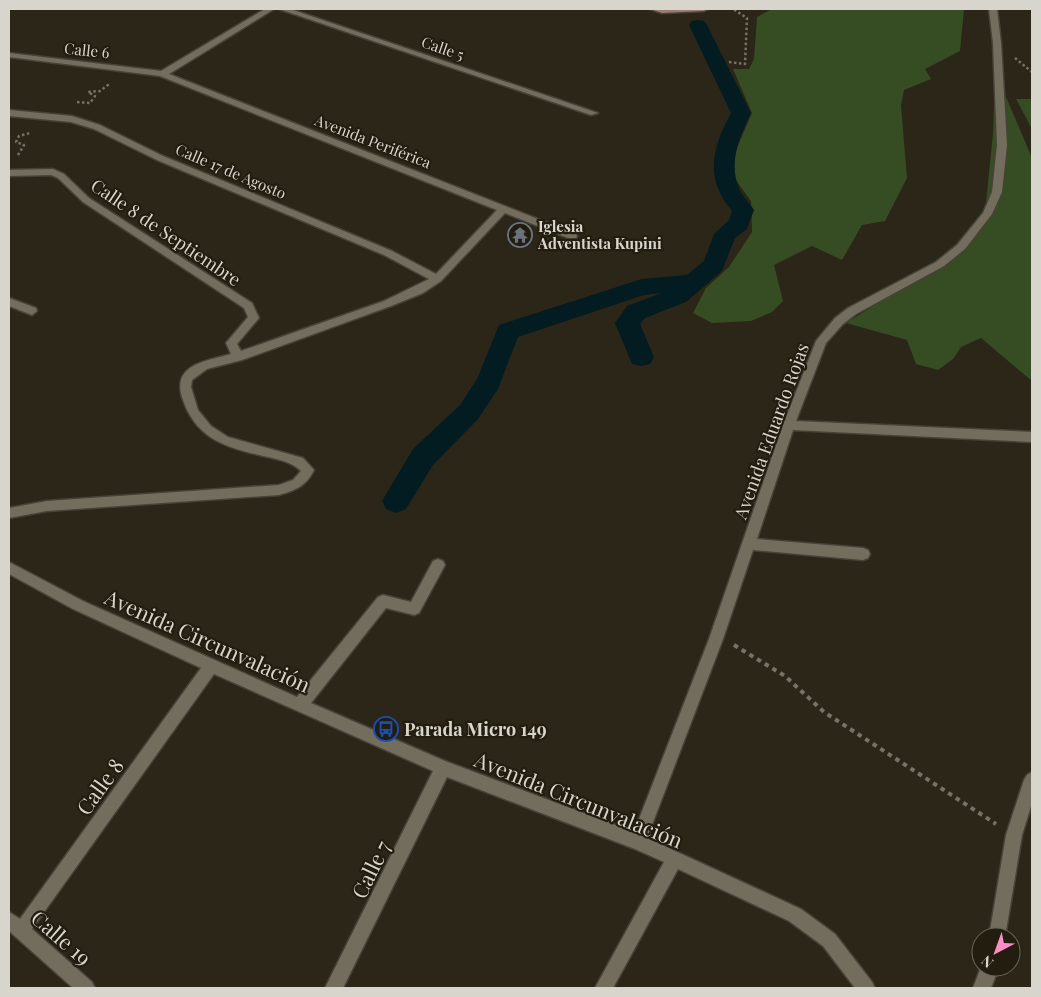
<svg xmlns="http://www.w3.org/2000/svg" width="1041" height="997" viewBox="0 0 1041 997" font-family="'Playfair Display',serif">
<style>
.green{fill:#364d24}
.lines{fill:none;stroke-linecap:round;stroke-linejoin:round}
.canal{fill:#031c21;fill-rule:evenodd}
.minor-casing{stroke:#474238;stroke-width:3}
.secondary-casing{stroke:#474238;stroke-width:3}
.path-far1{stroke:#767266;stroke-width:2.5;stroke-dasharray:2.5 2.5;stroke-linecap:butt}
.path{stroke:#767266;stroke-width:4;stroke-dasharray:4.5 4.5;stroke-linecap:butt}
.minor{fill:#736d5d;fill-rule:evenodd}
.secondary{fill:#9c7c72;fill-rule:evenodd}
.labels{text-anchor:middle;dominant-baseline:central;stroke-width:4.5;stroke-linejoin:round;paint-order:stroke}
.far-street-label{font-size:15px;fill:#d8d5cc;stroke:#221d0f}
.far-poi-label{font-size:15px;font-weight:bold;fill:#d8d5cc;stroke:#221d0f;text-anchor:start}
.street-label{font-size:18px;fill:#d8d5cc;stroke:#221d0f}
.poi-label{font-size:18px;font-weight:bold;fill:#d8d5cc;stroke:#221d0f;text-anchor:start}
.near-street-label{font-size:21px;fill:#d8d5cc;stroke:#221d0f}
</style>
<rect width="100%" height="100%" fill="#2b2618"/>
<!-- green -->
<g class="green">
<path d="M772 9H964L960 51 925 69 931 79 904 90 901 106 907 178 885 221 862 225 842 260 812 246 774 265 783 301 772 312 751 321 712 323 693 313 706 288 729 267 752 232 751 201 733 176V157L752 113 733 69H749L754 59 757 17Z"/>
<path d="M995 71 1032 158V381L981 338 961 347 953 359 938 370 916 364 907 340 846 323 913 281 972 235 985 212 993 134Z"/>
<path d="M1016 99H1032V129Z"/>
</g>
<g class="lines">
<!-- canal -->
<path class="canal" d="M698 20 704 21 707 25 751 113C740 136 728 162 739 188 742 196 749 202 754 210L747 229 735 238 722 271 686 302 645 318 640 324 654 357 650 364 641 366 632 364 615 323 627 306 662 293 644 295 518 337 498 389 478 419 433 465 406 509 396 513 386 509 382 501 413 449 460 405 477 379 499 325 642 279 687 275 704 261 714 234 729 220 732 211C704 177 712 149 731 113L689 25 692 21Z"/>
<defs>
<g id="minor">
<path d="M265 9H274L169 74 576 234 577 236 576 238H568L505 213 441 281 423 293 391 306 242 360 207 369 192 380 191 387 198 410 211 426 228 437 303 458 314 470C306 486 296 490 279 495L47 511 9 518V508L47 501 279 485 293 480 301 471C290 461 277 459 263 456 224 447 195 438 182 397 172 364 207 361 231 354L226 343 248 317 244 308 83 202 58 178 51 175 9 176V170L53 169 64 174 89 198 252 303 259 318 237 344 241 351 384 301 429 279 384 255 157 160 94 129 71 122 9 116V110L72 116 100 125 163 156 392 251 436 274 497 210 160 76 9 57V53L161 71Z"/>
<path d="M279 9H290L598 113 591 115Z"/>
<path d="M989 9H997L1001 43 1007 145 1002 192 992 214 965 249 944 266 856 314 843 324 826 343 796 421 1032 432V442L793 430 757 539 863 548 868 550 870 554 868 558 863 560 753 550 723 639 647 838 801 909 835 934 872 982 875 988H855L823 946 789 921 678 869 613 988H595L664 862 635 849 447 777 343 988H325L433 771 214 674 32 929 92 982 95 988H73L9 931V912L20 919 201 668 73 609 9 574V562L83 601 297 697 378 597 383 595 411 602 433 561 438 559 443 561 445 565 419 613 414 615 386 608 311 703 445 761 634 832 709 639 783 425 816 341 835 318 848 308 936 262 957 245 983 213 992 192 997 145 993 43Z"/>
<path d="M9 298 36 308 37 311 32 315 9 306Z"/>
<path d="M1032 772V803L1022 835 1005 937H989L1006 835 1024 780 1027 775Z"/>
<path d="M981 967H999L991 988H973Z"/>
</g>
<path id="secondary" d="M650 9H708L704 11 662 13Z"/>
</defs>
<!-- minor casing -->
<use href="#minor" class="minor-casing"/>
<!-- secondary casing -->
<use href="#secondary" class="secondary-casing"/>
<!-- path-far1 -->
<g class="path-far1">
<path d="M1015 58 1032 72"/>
<path d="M729 62 745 64 747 18 733 9"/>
<path d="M77 102 90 103 95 96 88 92 100 91 108 85 106 84"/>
<path d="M18 155 24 145 16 142 19 136 30 133"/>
</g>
<!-- path -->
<path class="path" d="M734 645 785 676 824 712 996 824"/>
<!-- minor -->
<use href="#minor" class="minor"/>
<!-- secondary -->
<use href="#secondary" class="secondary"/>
</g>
<!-- icons -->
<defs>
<symbol id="temple-ring" viewBox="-11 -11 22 22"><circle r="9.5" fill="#221d0f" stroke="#6b7280" stroke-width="1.5"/><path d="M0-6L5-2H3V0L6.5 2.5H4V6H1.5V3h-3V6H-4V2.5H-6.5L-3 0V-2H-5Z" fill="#6b7280"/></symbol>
<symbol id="bus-ring" viewBox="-11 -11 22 22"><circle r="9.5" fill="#221d0f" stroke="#1a4fb4" stroke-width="1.5"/><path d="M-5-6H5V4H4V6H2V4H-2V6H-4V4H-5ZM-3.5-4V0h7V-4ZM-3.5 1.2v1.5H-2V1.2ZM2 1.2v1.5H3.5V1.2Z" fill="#1a4fb4"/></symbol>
</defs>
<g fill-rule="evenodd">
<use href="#temple-ring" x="506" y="221" width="28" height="28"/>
<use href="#bus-ring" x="372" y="715" width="28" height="28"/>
</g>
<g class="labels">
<!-- far-street labels -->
<g class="far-street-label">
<text transform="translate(443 48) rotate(19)">Calle 5</text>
<text transform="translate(87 50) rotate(6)">Calle 6</text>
<text transform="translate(373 141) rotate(21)">Avenida Periférica</text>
<text transform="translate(231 171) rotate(23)">Calle 17 de Agosto</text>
</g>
<!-- far-poi labels -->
<g class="far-poi-label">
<text x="538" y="226">Iglesia<tspan x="538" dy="17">Adventista Kupini</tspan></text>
</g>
<!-- street labels -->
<g class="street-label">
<text transform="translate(166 232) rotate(34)">Calle 8 de Septiembre</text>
<text transform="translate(771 431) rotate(-70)">Avenida Eduardo Rojas</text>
</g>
<!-- poi labels -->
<g class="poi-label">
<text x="404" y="729">Parada Micro 149</text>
</g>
<!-- near-street labels -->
<g class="near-street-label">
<text transform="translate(208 640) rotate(24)">Avenida Circunvalación</text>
<text transform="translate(99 786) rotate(-54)">Calle 8</text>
<text transform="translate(579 799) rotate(22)">Avenida Circunvalación</text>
<text transform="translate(370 869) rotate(-64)">Calle 7</text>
<text transform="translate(62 937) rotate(41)">Calle 19</text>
</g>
</g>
<!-- border -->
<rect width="1041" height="997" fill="none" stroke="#d8d5cc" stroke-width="20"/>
<!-- north arrow -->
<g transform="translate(996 952) rotate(221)"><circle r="24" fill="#221d0f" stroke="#6b675b"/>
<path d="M0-4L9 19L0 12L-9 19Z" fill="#fb8fc5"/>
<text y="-8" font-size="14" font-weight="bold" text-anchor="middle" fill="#d8d5cc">N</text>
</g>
</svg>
